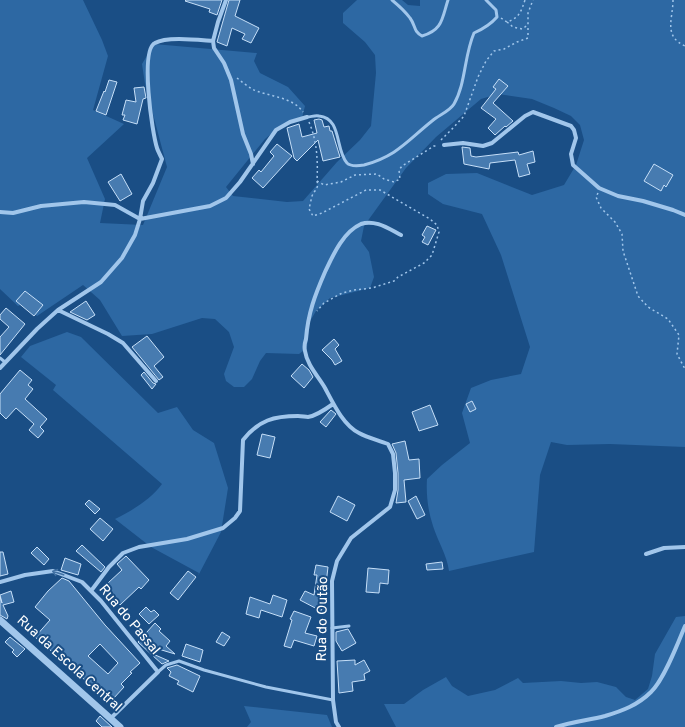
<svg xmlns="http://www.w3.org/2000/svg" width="685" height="727" font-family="Overpass,sans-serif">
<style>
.green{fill:#2d68a3}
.building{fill:#477bb0;stroke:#c6dff8;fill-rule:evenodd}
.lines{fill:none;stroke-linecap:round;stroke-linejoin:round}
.path{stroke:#a1c6eb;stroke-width:1.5;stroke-dasharray:2 3;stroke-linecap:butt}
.service{stroke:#a1c6eb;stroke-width:3}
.minor{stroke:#a1c6eb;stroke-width:4}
.tertiary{stroke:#a1c6eb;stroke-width:7}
.oneway{stroke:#4272a4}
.labels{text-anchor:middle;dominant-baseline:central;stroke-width:4;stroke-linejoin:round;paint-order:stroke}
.street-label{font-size:14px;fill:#fff;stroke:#1a4e85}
</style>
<rect width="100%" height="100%" fill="#1a4e85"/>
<path class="green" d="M0 0H83L102 40 108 56 93 110 124 124 87 158 105 199 100 223 143 225 167 167 145 84 142 64 154 44 257 53 254 61 260 73 288 87 305 106 302 118 283 124 265 139 226 187 233 196 287 202 303 201 337 162 360 140 371 126 376 73 375 55 365 42 343 23V13L357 0H402L408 5 420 6V0H685V447L610 444 567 445 551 442 540 475 534 552 449 571C447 555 438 542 433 526 428 511 426 495 427 479L442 465 470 443 462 413 471 388 491 380 521 374 530 347 501 255 482 214 443 204 428 194V183L446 174 477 173 532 195 564 185 576 165 584 140 580 125 571 116 554 108 532 99 498 94 481 99 436 137 406 168 364 226 361 241 369 252 374 277 370 288 330 298 316 311 309 323 307 348 299 354 266 353 260 361 252 379 244 387H234L226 381 224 374 234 347 229 332 215 319 202 318 152 334 122 336 100 300 83 285 37 316 24 303 18 306 0 289Z
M67 332 81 337 158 413 177 407 193 430 214 443 228 488 221 532 199 574 198 575 199 573 151 547 115 519C133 510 150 500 162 484L53 390 56 385 21 357 30 346Z
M685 616V727H396L384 704H404L423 690 446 677 452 686 468 696 495 690 518 678 523 683 561 681 581 683 597 682 616 687 626 697 635 700 648 689 652 676 655 654 676 617Z
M244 706 327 715 332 727H247L251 722Z"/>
<path class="building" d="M186 0H222L217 15 209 12 210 9 185 1Z
M229 0H240L235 16 259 28 251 43 242 39 245 34 232 28 227 46 217 42Z
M499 79 508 86 493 103 513 121 506 127 505 126 495 135 488 128 496 119 481 108 496 89 493 87Z
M109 80 117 82 106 115 96 111 104 91 105 92Z
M144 87 146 98 143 99 137 124 123 120 125 115H122L126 100 136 102 134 88Z
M319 119 322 120 324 127 329 126 330 131H332L340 157 323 161 318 140 297 161 294 158 287 128 299 124 302 137 317 133 314 120Z
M277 144 292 156 263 188 252 178 259 170 261 172 274 156 270 152Z
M462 147 470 148 471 156 476 157 518 152 519 155 533 151 535 162 527 164 530 174 519 177 515 160 490 163 489 169 464 164Z
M654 164 673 175 666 187 664 185 661 191 644 181Z
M121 174 132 194 120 201 108 182Z
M427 226 436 230 428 245 422 242 425 237 422 235Z
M25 291 43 305 34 316 16 301Z
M86 301 95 315 87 320 70 312Z
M6 308 25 324 0 355V337L9 327 0 319V315Z
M147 336 164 357 154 366 163 377 159 380 132 347Z
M334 339 339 345 335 349 342 361 335 365 332 360 322 350Z
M302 364 309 370 313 377 304 388 291 376Z
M20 370 32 380 28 385 33 389 25 399 47 419 40 427 44 431 38 438 29 430 34 424 16 408 6 419 0 413V394Z
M144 372 153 383 156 384 152 389 141 375Z
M472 401 476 409 470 412 466 404Z
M430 405 438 425 419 431 412 412Z
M331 410 336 414 326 427 320 422Z
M262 434 275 437 270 458 257 455Z
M405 441 409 460 419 459 420 478 404 480 406 502 396 503 398 490V473L396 453 392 444Z
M338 496 355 505 347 521 330 512Z
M416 496 425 515 417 519 408 501Z
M89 500 100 509 95 514 85 504Z
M100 518 113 529 103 541 90 529Z
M82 545 105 567 101 572 76 551Z
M37 547 49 559 44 565 31 553Z
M0 552H3L8 574 0 576Z
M126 556 149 580 141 589 139 587 120 605 105 589 110 585 108 583 122 570 117 564Z
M65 558 81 564 78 575 61 570Z
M442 562 443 569 427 570 426 564Z
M316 565 328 567 324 601 325 602 321 611 300 600 305 591 314 595 317 575H314Z
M368 568 389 570 388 584 380 583 379 593 366 592Z
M188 571 196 577 178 600 170 593Z
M62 578 69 581 105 625 140 663 130 672 132 673 121 684 124 687 113 699 97 683 95 682 92 686 35 637 50 620 35 607 48 591ZM100 644 118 663 108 674 88 656Z
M11 591 14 602 3 605 8 616 7 619 0 615V597L2 603 0 595Z
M273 595 287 600 282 617 261 610 259 618 246 614 250 597 270 604Z
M146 607 151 612 154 610 159 615 149 624 139 614Z
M294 611 311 617 305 633 317 636 314 646 294 640 291 648 284 646 292 620 290 619Z
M155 623 161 629 159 631 170 641 166 646 175 654 155 648 152 655 138 642Z
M348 629 356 643 342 651 336 641V632Z
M222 632 230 637 224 646 216 642Z
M10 637 25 649 17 657 12 652 14 650 5 642Z
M186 644 203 650 200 662 182 656Z
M153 654 169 661 162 664 152 655Z
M355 660V665L364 660 370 671 364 674 365 680 352 682 353 691 339 693 337 661Z
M177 665 200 676 193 692 177 684 179 681 169 676 171 672 167 668Z
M100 716 112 727H102L96 721Z"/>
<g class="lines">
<path class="path" d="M673 0C673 19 663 36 685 46
M501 18 507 22C519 18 521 12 525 0
M507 22 513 27 522 29 528 25V13L533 0
M237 78C242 82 247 86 252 89 268 97 292 96 303 112
M309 122C317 141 318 160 317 181L324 185 341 182 355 175 377 174 384 179 394 182 400 179 399 170 402 166 434 146H438
M441 140 454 127 464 116 478 77 486 61 494 51 504 49 517 42 528 38V25
M317 181C319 189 315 189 312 196 311 200 310 205 309 209L313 216 322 213 366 190H380L430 219 437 225 439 232 432 255 424 263 398 277 394 281 372 288 354 290 342 293 324 303 317 311
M598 193 596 197 601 208 615 222 622 234 623 251 638 296 648 307 668 319 679 335 677 354 685 369"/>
<path class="service" d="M392 0C398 5 405 11 410 18 416 26 413 31 422 36 443 30 442 18 448 0
M307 117C311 117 315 115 319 116 342 118 335 150 347 163 351 167 358 166 364 165 397 156 407 141 432 121 439 115 450 111 454 104 466 83 464 56 474 33 483 29 491 24 497 17L496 10 486 0
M0 358 5 362
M332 628 349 626
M158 672 166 665 179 661 204 670 266 687 333 700"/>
<path class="minor" d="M226 0 218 22 213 41 214 48 224 63 231 80 243 134 251 154 253 164
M444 145 463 143 483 146 492 143 525 116 533 112 571 126 574 130 576 138 571 154 573 165 599 188 618 196 643 201 673 210 685 215
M0 212 13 213 41 206 84 202 115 205 140 219
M140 219 210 206 226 198 240 182 276 130 290 122 307 117
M58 310 108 334 123 343 156 381
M0 368 37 329 58 310 101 282 122 258 135 235 140 219 143 201 153 183 162 159C160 155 158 151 157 148 152 132 140 50 155 43 167 36 199 40 213 41
M646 554 664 548 685 547
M0 582 25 575 53 571 82 582 101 601 158 672 110 719
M91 591 109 567 123 553 139 547 187 539 223 528 235 518 240 511 243 440C259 420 274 416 298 416 302 416 305 417 308 417 316 416 326 409 333 404
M339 727 336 722 333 700 332 581 337 561 351 538 390 507 395 490V473L393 454 388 444C378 440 368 438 359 433 343 425 333 403 325 388 318 376 307 365 305 351 304 347 305 342 306 339 308 313 315 295 325 272 333 255 343 232 361 224 375 219 389 229 401 235
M556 727C573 722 589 720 605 716 622 711 638 705 651 692 664 680 678 643 685 626"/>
<path class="tertiary" d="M0 620 120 727"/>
</g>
<defs><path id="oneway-shaft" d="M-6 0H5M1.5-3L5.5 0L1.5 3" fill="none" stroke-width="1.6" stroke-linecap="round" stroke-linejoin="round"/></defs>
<use class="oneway" href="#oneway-shaft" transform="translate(58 573) rotate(-162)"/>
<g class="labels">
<g class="street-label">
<text transform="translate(323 619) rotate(-89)">Rua do Outão</text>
<text transform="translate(129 620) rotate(50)">Rua do Passal</text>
<text transform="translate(69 664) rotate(42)">Rua da Escola Central</text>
</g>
</g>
</svg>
